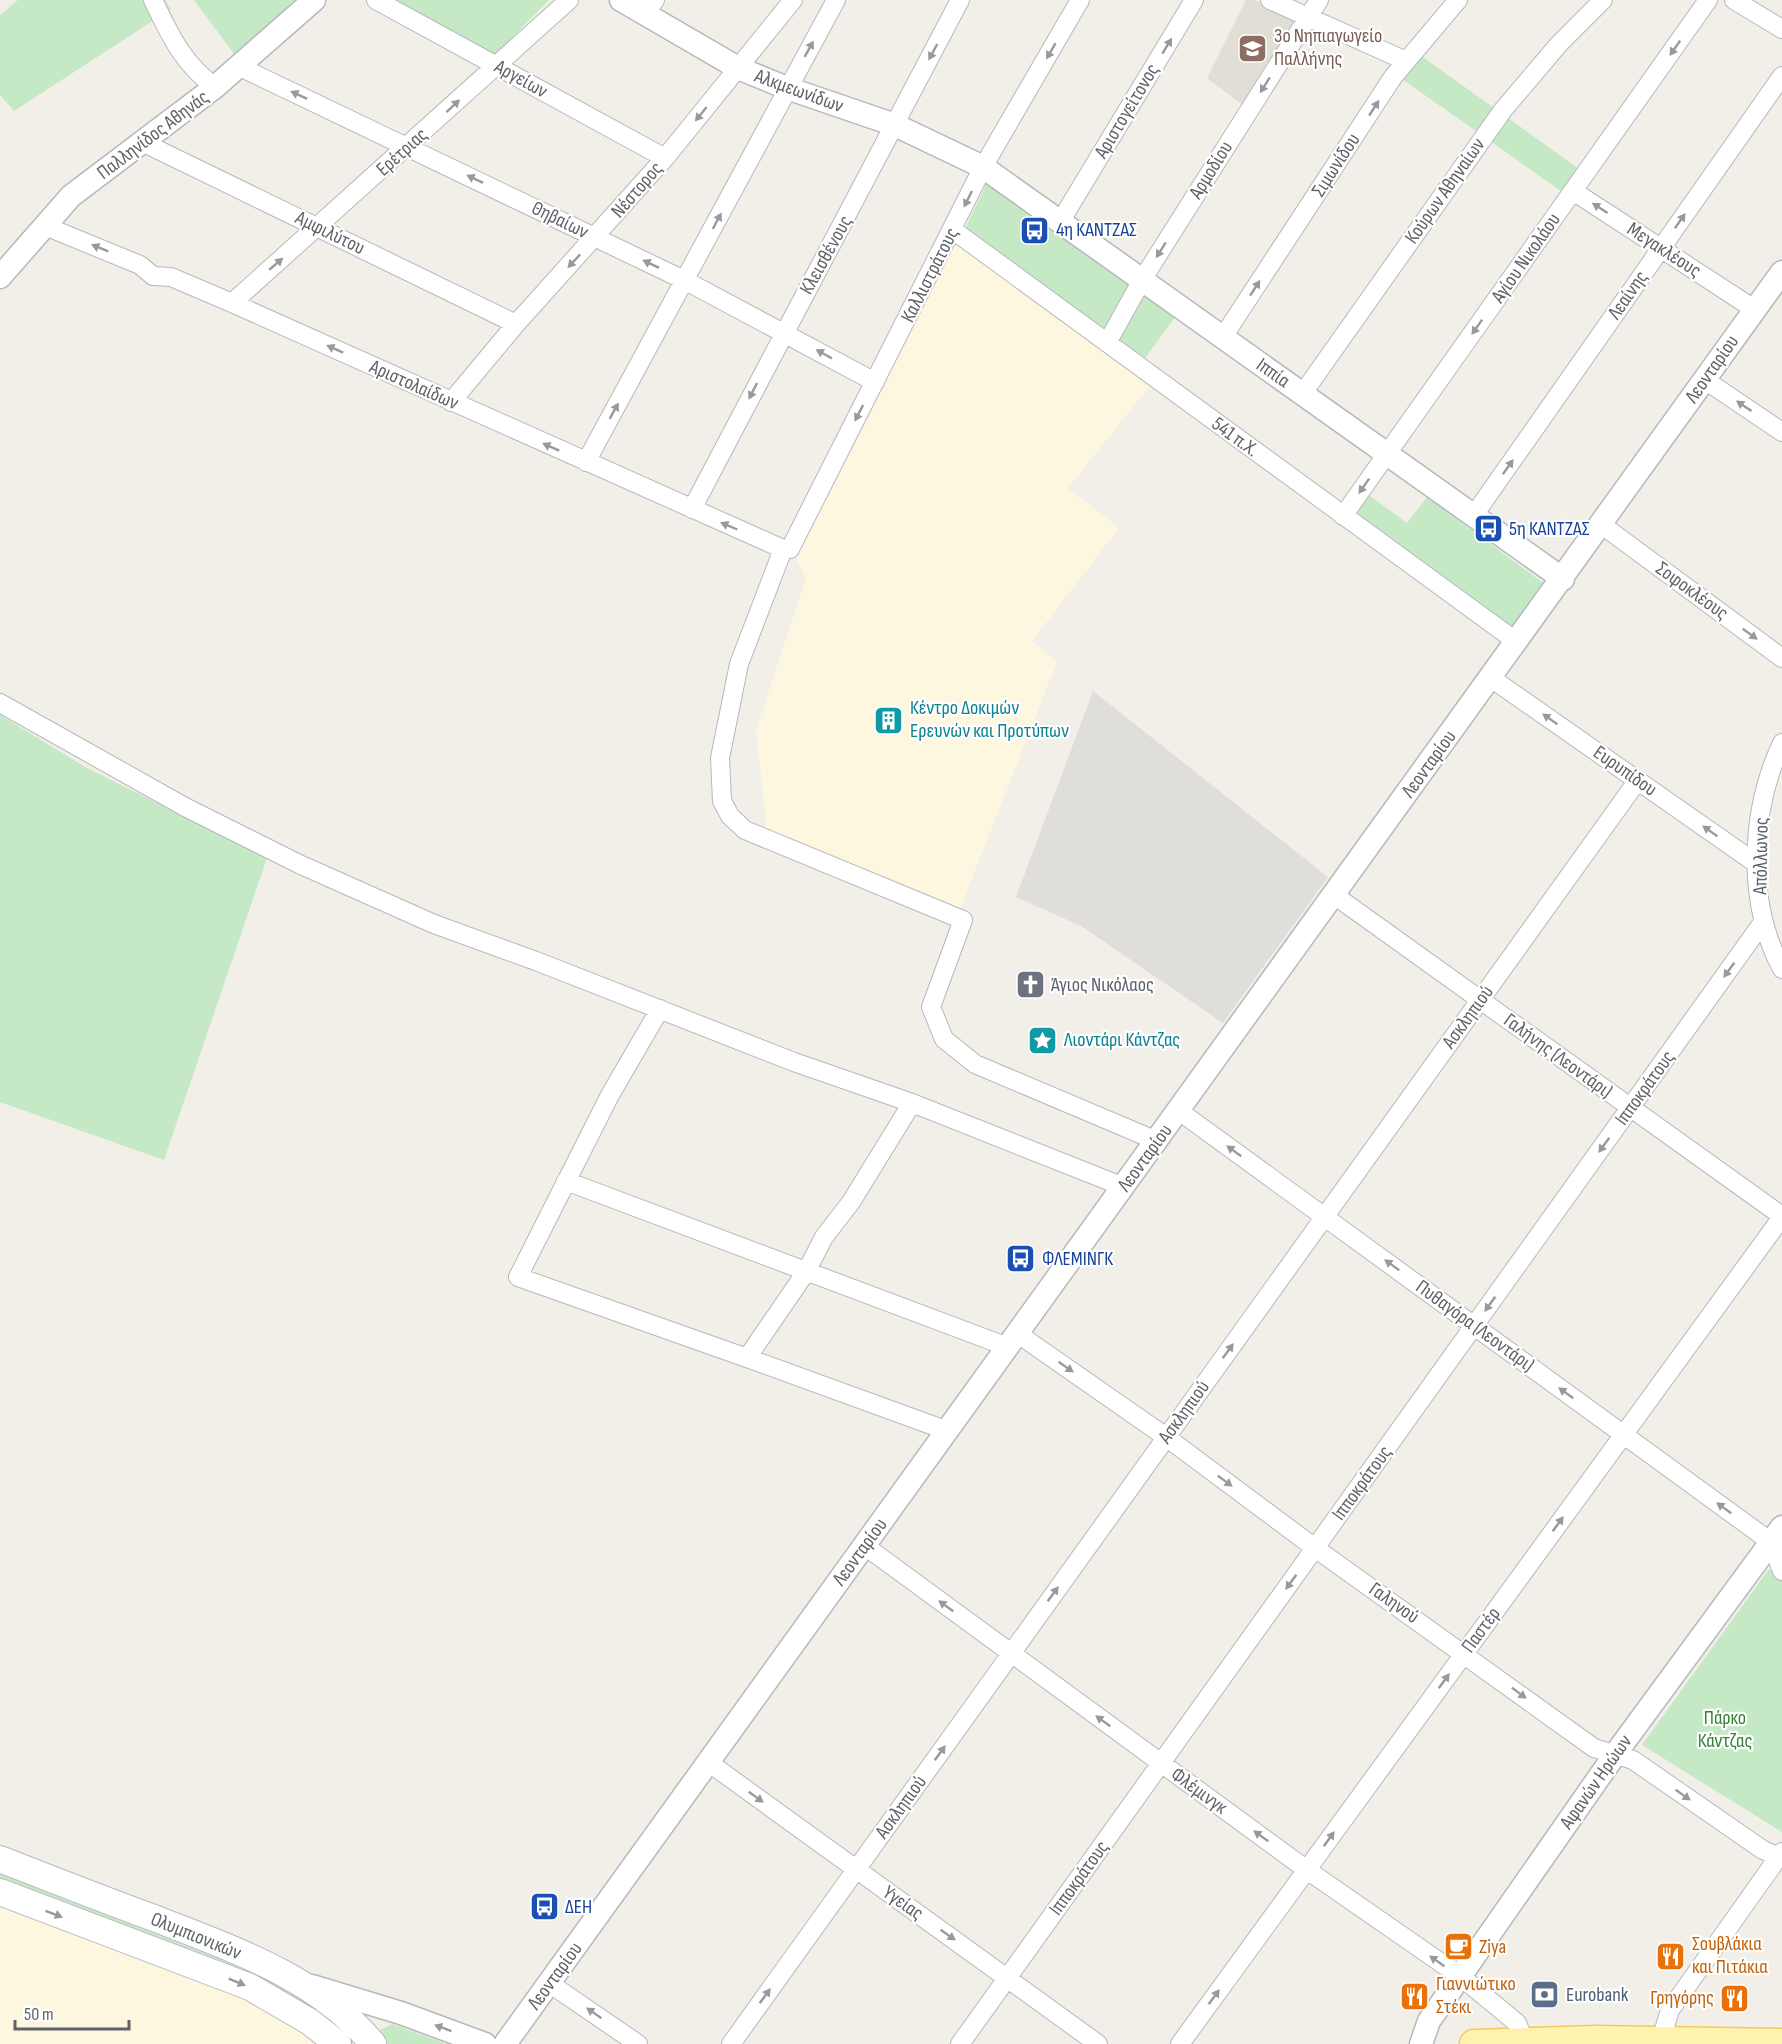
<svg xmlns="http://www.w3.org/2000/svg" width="1782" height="2044" font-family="'Sofia Sans Condensed',sans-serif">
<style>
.commercial{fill:#fef7e0}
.industrial{fill:#e0deda}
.education{fill:#e1ded6}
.green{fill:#c5e8c5}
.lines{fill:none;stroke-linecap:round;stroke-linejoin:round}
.minor-casing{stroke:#b5b8bc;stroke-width:20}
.tertiary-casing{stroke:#b5b8bc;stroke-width:25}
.secondary-casing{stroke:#b6babf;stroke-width:28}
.primary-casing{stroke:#f2c960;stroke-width:31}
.minor{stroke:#fff;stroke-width:18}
.tertiary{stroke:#fff;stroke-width:22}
.secondary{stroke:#fff;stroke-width:26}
.primary{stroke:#fff2af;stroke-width:28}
.oneway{fill:#979a9d}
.labels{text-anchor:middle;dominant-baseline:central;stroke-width:4.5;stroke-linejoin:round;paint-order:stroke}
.education-label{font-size:20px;fill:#785e54;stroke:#fff;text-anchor:start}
.street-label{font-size:20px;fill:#5f6368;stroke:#fff}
.transit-label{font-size:20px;fill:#164399;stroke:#fff;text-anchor:start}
.culture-label{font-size:20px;fill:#0d838f;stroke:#fff;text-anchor:start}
.worship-label{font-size:20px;fill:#5b616d;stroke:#fff;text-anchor:start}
.park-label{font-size:20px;fill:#348238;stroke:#fff}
.food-label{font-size:20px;fill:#c56008;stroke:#fff;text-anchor:start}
.service-label{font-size:20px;fill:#4e5e75;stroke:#fff;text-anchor:start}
</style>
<rect width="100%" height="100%" fill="#f1efe8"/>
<path class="commercial" d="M953 238 1150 386 1068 488 1119 528 1032 641 1057 662 954 924 763 847 766 821 756 730 806 579 793 552Z
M0 1906 243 1997 300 2032 314 2044H0Z"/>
<path class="industrial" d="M1093 691 1328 877 1223 1023 1081 926 1016 897Z"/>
<path class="education" d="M1246 0H1255L1301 17 1247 108 1207 78Z"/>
<path class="green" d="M18 0H165L171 9 14 111 0 95V15Z
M194 0H308L240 62Z
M388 0H549L492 58Z
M1420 55 1578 168 1561 191 1402 79Z
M988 181 1178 313 1145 358 965 228Z
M1365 492 1407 523 1427 497 1546 585 1502 638 1341 526Z
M0 715 87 768 267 858 164 1160 0 1102Z
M1769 1569 1782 1579V1832L1642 1745Z
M0 1873 245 1969 291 1992 344 2031V2039L0 1881Z
M392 2024 397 2026 447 2044H387L378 2031Z"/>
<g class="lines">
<defs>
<path id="minor" d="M153 0C170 35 183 64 215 87
M376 0 665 158
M1270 0 1406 61
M1734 0 1782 29
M645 14 655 0
M240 67 686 281 875 382
M144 143 516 324
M1573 191 1754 309
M1060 222 1194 0
M45 226 140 265 153 276 171 277 232 303 783 549
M953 230 1517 642
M232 303 569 0
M1223 337 1393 77 1458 0
M1107 343 1142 280 1319 0
M1705 380 1782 432
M1303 393 1503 110 1559 44 1603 0
M451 402 516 324 665 158 793 0
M586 462 836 0
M692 509 960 0
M1474 515 1782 76
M1343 516 1708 0
M1602 525 1782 658
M783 549 739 664 720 758 722 801 730 816 745 830 963 920 931 1007 944 1039 975 1064 1157 1141
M783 549H790L983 167 1080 0
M1491 678 1757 864
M0 703 185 807 299 864 434 924 536 961 794 1062 912 1103 1124 1187
M1782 743C1750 811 1746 902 1782 969
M1334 895 1782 1216
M660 1009 610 1095 518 1277 747 1358
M912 1103 851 1202 824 1237 806 1272 747 1358 948 1431
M1179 1111 1771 1542 1782 1571
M566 1181 1008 1347
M1018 1334 1166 1437 1315 1548 1594 1748 1633 1760 1763 1850 1782 1858
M865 1546 1307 1870 1460 1976 1517 2023 1524 2041
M708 1762 1098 2044
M549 1983 638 2044
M1661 2040 1670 2010 1782 1852
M731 2044 1638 780
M960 2044 1763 922
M1180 2044 1782 1217"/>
<path id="tertiary" d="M621 0 738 68 787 88 895 125 983 167 1563 579
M0 277 71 196 215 87 314 0
M312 1986 401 2013 485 2044
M505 2044 1782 272
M1421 2044 1429 2021 1616 1753 1782 1527"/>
<path id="secondary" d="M0 1859C51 1879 102 1899 154 1918 232 1949 318 1977 373 2044
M0 1892 250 1987 310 2022 338 2044"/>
<path id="primary" d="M1474 2044 1596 2040 1782 2043"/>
</defs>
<use href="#minor" class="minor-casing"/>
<use href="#tertiary" class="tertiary-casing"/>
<use href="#secondary" class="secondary-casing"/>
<use href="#primary" class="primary-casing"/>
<use href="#minor" class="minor"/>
<use href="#tertiary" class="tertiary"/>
<use href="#secondary" class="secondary"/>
<use href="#primary" class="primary"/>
</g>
<defs><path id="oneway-solid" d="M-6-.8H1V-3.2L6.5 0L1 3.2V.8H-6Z" transform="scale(1.5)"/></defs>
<g class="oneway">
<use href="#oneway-solid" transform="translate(1167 46) rotate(-59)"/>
<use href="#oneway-solid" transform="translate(1675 48) rotate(125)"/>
<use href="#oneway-solid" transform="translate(809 49) rotate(-61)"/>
<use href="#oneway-solid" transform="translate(1051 51) rotate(120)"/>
<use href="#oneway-solid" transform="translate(933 52) rotate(118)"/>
<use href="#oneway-solid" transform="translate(1265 85) rotate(122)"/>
<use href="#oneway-solid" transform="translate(299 95) rotate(-155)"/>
<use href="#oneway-solid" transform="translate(453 106) rotate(-43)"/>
<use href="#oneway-solid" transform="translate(1374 108) rotate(-57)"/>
<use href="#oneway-solid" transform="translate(701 114) rotate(129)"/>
<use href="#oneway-solid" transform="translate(475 179) rotate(-154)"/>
<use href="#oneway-solid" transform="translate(968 199) rotate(116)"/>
<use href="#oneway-solid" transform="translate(1600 208) rotate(-147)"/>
<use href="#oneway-solid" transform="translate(717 221) rotate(-62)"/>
<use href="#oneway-solid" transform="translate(1680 221) rotate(-55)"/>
<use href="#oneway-solid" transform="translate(100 248) rotate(-158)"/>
<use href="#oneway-solid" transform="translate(1161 250) rotate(122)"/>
<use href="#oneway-solid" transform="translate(574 261) rotate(133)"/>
<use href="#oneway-solid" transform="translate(276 264) rotate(-41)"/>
<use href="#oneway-solid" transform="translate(651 264) rotate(-154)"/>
<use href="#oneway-solid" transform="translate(1255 288) rotate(-57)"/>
<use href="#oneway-solid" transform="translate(1477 327) rotate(125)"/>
<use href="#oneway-solid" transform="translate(335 349) rotate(-156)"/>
<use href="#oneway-solid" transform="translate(824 354) rotate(-151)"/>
<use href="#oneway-solid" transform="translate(753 391) rotate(117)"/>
<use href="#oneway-solid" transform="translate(1744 406) rotate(-146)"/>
<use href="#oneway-solid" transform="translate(614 411) rotate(-61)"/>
<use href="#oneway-solid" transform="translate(859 413) rotate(117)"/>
<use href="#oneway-solid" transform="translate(551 447) rotate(-156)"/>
<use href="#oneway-solid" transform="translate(1508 467) rotate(-55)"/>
<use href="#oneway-solid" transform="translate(1364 486) rotate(125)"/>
<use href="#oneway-solid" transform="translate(729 526) rotate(-157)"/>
<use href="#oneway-solid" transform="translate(1750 634) rotate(36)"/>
<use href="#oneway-solid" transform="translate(1550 719) rotate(-145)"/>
<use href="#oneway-solid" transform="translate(1710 831) rotate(-145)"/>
<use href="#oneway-solid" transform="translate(1729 970) rotate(126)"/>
<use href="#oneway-solid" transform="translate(1604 1145) rotate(126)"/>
<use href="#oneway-solid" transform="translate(1234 1151) rotate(-144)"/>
<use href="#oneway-solid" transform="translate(1392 1265) rotate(-144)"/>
<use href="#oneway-solid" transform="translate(1490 1304) rotate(126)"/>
<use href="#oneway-solid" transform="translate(1228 1351) rotate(-54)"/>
<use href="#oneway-solid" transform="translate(1066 1367) rotate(35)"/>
<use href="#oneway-solid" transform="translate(1566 1393) rotate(-144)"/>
<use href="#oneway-solid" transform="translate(1225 1481) rotate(37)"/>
<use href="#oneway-solid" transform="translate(1724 1508) rotate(-144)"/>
<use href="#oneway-solid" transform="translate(1558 1524) rotate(-54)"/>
<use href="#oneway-solid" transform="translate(1291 1582) rotate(126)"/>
<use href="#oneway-solid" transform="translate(1053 1594) rotate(-54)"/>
<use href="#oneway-solid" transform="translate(946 1606) rotate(-144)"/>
<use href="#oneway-solid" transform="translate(1444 1681) rotate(-54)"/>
<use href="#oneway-solid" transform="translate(1519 1693) rotate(37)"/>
<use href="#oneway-solid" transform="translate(1103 1721) rotate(-144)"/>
<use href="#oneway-solid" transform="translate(940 1753) rotate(-54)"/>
<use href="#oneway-solid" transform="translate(1683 1795) rotate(35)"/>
<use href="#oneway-solid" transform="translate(756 1797) rotate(36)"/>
<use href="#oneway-solid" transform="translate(1261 1836) rotate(-144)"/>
<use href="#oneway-solid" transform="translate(1329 1839) rotate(-54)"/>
<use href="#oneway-solid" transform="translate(54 1914) rotate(21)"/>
<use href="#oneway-solid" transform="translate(948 1935) rotate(35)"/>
<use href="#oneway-solid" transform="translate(1437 1961) rotate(-145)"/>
<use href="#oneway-solid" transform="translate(237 1982) rotate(22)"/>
<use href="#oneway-solid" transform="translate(765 1996) rotate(-54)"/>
<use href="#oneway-solid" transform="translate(1214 1997) rotate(-54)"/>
<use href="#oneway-solid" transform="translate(594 2013) rotate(-145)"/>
<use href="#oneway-solid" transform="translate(443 2028) rotate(-160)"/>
</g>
<defs>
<symbol id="school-square" viewBox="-11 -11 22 22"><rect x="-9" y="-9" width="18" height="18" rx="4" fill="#8d6e63" stroke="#fff"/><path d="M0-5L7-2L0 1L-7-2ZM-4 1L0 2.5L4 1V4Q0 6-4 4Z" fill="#fff"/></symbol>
<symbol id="bus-square" viewBox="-11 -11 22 22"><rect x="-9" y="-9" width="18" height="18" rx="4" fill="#1a4fb4" stroke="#fff"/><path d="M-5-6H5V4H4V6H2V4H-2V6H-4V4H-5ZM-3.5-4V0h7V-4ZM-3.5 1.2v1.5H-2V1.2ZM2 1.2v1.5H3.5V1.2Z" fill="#fff"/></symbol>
<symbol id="building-square" viewBox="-11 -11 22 22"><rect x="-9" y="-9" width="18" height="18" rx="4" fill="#0f9aa8" stroke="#fff"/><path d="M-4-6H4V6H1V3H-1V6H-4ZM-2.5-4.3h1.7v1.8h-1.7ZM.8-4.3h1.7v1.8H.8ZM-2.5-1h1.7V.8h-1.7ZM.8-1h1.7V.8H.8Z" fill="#fff"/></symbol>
<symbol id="church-square" viewBox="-11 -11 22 22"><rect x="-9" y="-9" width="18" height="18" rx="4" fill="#6b7280" stroke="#fff"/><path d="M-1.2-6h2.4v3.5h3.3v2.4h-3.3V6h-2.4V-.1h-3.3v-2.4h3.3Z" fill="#fff"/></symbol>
<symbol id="sight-square" viewBox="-11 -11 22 22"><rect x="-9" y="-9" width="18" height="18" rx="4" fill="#0f9aa8" stroke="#fff"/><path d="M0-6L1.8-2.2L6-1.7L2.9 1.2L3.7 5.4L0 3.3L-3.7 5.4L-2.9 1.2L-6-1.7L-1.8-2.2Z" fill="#fff"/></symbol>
<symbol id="cafe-square" viewBox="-11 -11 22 22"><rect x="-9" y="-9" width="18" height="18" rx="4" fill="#e8710a" stroke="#fff"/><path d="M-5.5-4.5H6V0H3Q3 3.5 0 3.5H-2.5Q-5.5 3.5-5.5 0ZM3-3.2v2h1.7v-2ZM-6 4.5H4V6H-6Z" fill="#fff"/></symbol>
<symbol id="restaurant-square" viewBox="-11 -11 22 22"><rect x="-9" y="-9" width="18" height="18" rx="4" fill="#e8710a" stroke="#fff"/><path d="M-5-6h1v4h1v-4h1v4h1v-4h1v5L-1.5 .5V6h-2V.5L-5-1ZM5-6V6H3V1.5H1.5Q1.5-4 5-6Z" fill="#fff"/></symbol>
<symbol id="bank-square" viewBox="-11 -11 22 22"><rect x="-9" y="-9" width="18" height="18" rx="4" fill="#5c6f8a" stroke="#fff"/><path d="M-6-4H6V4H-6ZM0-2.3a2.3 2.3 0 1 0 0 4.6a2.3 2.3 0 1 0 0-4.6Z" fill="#fff"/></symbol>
</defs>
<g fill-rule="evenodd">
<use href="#school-square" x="1236" y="32" width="33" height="33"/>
<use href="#bus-square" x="1018" y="214" width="33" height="33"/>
<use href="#bus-square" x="1472" y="512" width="33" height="33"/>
<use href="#building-square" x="872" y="704" width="33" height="33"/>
<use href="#church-square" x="1014" y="968" width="33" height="33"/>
<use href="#sight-square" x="1026" y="1024" width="33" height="33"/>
<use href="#bus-square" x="1004" y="1242" width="33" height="33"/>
<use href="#bus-square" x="528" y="1890" width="33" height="33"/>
<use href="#cafe-square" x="1442" y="1930" width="33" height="33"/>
<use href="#restaurant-square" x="1654" y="1940" width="33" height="33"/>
<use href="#bank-square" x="1528" y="1978" width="33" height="33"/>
<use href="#restaurant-square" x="1398" y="1980" width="33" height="33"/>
<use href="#restaurant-square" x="1718" y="1982" width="33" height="33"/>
</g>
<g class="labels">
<g class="education-label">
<text x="1274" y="36">3ο Νηπιαγωγείο<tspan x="1274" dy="23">Παλλήνης</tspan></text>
</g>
<g class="street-label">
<text transform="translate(521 79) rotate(29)">Αργείων</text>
<text transform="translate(799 91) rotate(20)">Αλκμεωνίδων</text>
<text transform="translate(1127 111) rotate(-59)">Αριστογείτονος</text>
<text transform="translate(153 135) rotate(-37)">Παλληνίδος Αθηνάς</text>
<text transform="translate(402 152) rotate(-42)">Ερέτριας</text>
<text transform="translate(1336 165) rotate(-57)">Σιμωνίδου</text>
<text transform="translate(1211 170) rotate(-58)">Αρμοδίου</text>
<text transform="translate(637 190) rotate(-49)">Νέστορος</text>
<text transform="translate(1445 191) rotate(-55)">Κούρων Αθηναίων</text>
<text transform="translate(560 220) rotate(26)">Θηβαίων</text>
<text transform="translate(330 233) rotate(26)">Αμφιλύτου</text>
<text transform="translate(1664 250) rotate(33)">Μεγακλέους</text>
<text transform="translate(826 255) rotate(-61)">Κλεισθένους</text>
<text transform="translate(1526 258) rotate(-55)">Αγίου Νικολάου</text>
<text transform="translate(930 275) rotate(-63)">Καλλιστράτους</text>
<text transform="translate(1628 295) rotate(-55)">Λεαίνης</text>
<text transform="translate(1712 369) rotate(-55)">Λεονταρίου</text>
<text transform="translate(1273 373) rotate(35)">Ιππία</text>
<text transform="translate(414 385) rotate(24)">Αριστολαίδων</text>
<text transform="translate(1235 437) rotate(36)">541 π.Χ.</text>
<text transform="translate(1692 591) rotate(36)">Σοφοκλέους</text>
<text transform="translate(1429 764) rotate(-54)">Λεονταρίου</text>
<text transform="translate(1625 771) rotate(35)">Ευρυπίδου</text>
<text transform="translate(1761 856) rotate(-89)">Απόλλωνος</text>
<text transform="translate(1468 1017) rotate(-54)">Ασκληπιού</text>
<text transform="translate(1558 1056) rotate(36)">Γαλήνης (Λεοντάρι)</text>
<text transform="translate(1645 1088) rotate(-54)">Ιπποκράτους</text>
<text transform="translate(1145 1158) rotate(-54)">Λεονταρίου</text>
<text transform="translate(1475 1326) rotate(36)">Πυθαγόρα (Λεοντάρι)</text>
<text transform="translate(1184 1412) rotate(-54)">Ασκληπιού</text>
<text transform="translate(1362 1483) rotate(-54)">Ιπποκράτους</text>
<text transform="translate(860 1552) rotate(-54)">Λεονταρίου</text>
<text transform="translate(1394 1603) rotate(35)">Γαληνού</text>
<text transform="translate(1481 1630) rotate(-54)">Παστέρ</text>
<text transform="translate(1596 1782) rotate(-55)">Αφανών Ηρώων</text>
<text transform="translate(1199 1791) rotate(36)">Φλέμινγκ</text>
<text transform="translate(901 1807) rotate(-54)">Ασκληπιού</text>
<text transform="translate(1079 1878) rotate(-54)">Ιπποκράτους</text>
<text transform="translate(903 1903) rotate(35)">Υγείας</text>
<text transform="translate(196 1936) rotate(22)">Ολυμπιονικών</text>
<text transform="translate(555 1976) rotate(-54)">Λεονταρίου</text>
</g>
<g class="transit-label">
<text x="1056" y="230">4η ΚΑΝΤΖΑΣ</text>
<text x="1509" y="529">5η ΚΑΝΤΖΑΣ</text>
<text x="1042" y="1259">ΦΛΕΜΙΝΓΚ</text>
<text x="565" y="1907">ΔΕΗ</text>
</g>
<g class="culture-label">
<text x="910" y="708">Κέντρο Δοκιμών<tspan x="910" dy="23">Ερευνών και Προτύπων</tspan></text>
<text x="1064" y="1040">Λιοντάρι Κάντζας</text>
</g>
<g class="worship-label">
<text x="1051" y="985">Άγιος Νικόλαος</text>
</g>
<g class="park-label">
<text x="1725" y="1718">Πάρκο<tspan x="1725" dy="23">Κάντζας</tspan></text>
</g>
<g class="food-label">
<text x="1692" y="1944">Σουβλάκια<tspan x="1692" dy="23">και Πιτάκια</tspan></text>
<text x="1479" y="1947">Ziya</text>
<text x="1436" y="1984">Γιαννιώτικο<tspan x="1436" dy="23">Στέκι</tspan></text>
<text x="1714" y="1998" text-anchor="end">Γρηγόρης</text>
</g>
<g class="service-label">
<text x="1566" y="1995">Eurobank</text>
</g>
</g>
<path d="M15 2020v9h114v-9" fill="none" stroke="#5f6368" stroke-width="3"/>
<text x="24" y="2020" font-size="18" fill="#5f6368" stroke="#ffffff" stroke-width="4.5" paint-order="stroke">50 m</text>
</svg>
